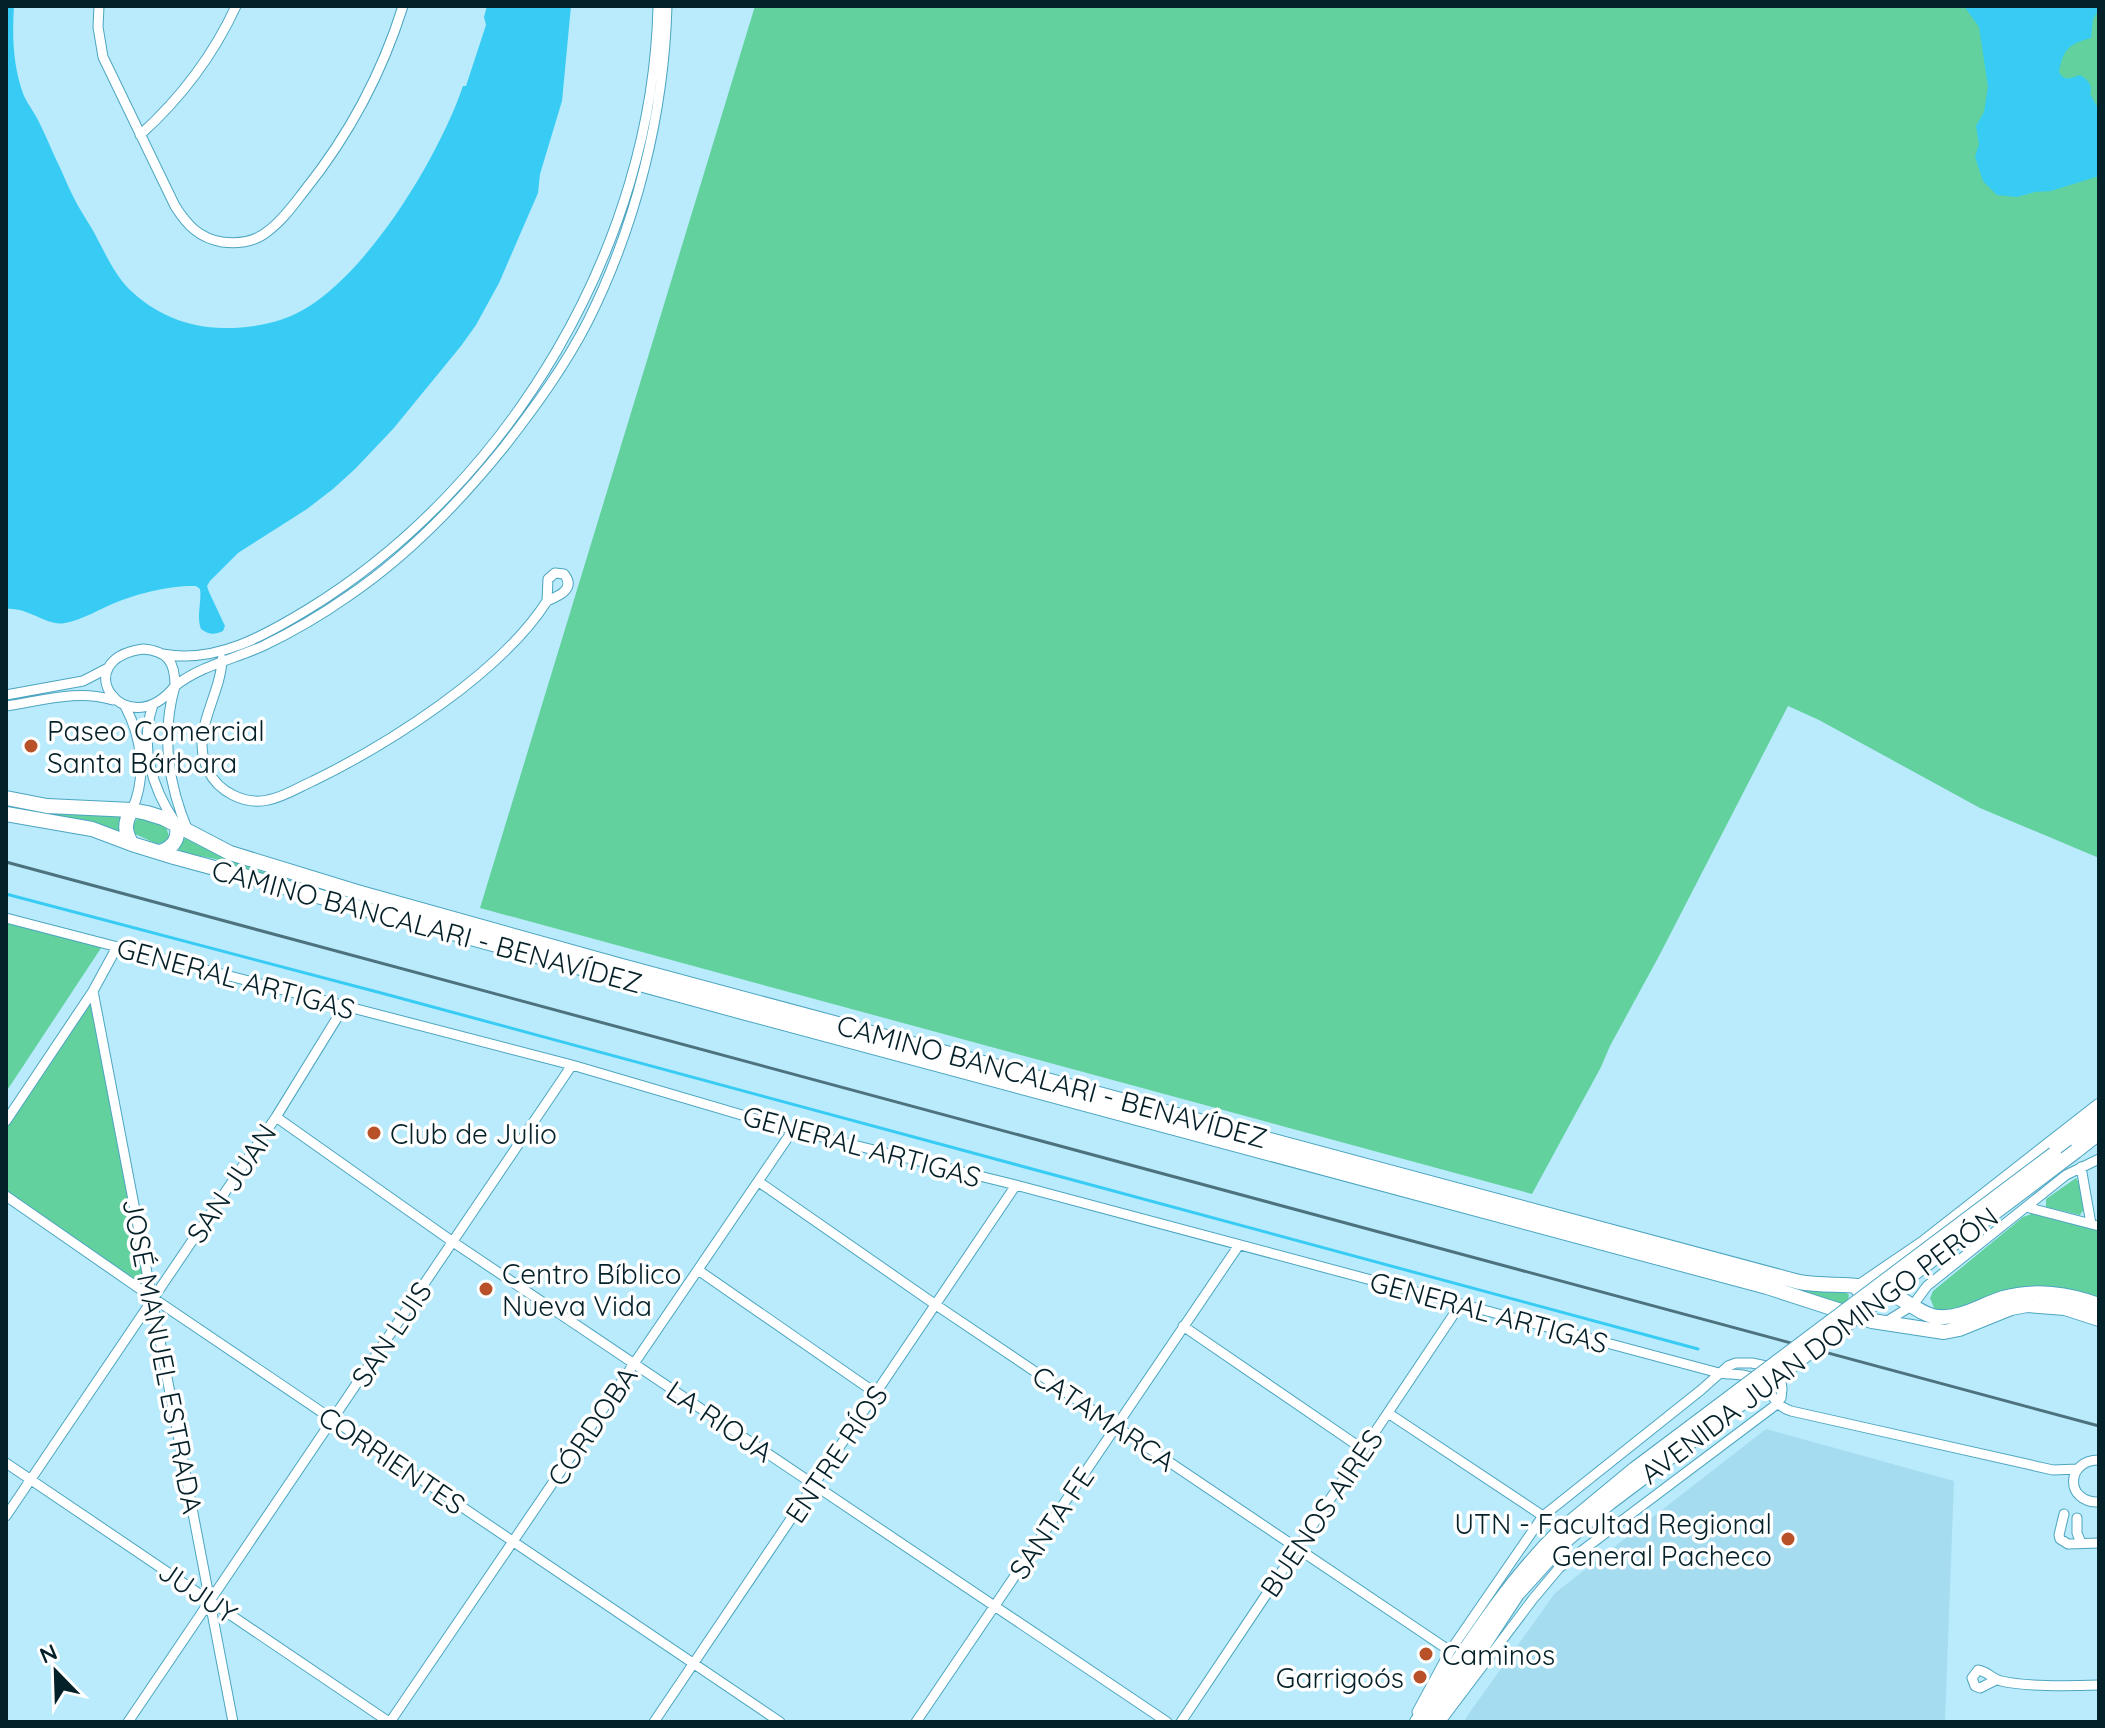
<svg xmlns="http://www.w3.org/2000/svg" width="2105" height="1728" font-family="Quicksand,sans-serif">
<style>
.built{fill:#a6dcf0}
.green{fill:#62d19e}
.water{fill:#38ccf4}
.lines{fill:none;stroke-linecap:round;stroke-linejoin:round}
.stream{stroke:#38ccf4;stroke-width:3}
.street-casing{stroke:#4ca5c0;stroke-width:11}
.secondary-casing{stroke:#4ca5c0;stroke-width:16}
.primary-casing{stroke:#4ca5c0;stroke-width:16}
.street{stroke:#fff;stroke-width:9}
.secondary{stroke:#fff;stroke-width:14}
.primary{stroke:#fff;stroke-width:14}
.rail{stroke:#4d727e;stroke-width:3}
.primary-bridge-casing{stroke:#4ca5c0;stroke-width:16;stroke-linecap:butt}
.primary-bridge{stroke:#fff;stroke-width:14}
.poi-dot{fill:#b85127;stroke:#fff;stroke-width:3}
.labels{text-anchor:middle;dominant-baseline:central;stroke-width:7;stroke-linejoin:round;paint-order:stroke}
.poi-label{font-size:28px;fill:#042028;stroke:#fff;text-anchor:start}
.street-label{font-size:28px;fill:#042028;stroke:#fff}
</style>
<rect width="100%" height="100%" fill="#b9ebfc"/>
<path class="built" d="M1766 1429 1954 1481 1945 1722H1470L1465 1719 1555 1593Z"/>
<path class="green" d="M755 6H2099V858L1980 808 1819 720 1788 706 1659 956 1610 1046 1601 1067 1532 1194 480 908Z
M6 804 123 816 119 832 6 809Z
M143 818 166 827 169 836 166 841 157 844 135 834 133 824 137 819Z
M185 838C243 870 306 885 369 903L1753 1276C1784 1284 1813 1293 1845 1292L1849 1295 1847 1306 369 906 215 859 180 852 178 848Z
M6 914 107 939 6 1092Z
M93 991 153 1298 6 1196V1121Z
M2076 1178 2080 1184 2084 1209 2080 1215 2046 1207V1199Z
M2034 1213 2099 1231V1300L1966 1306C1955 1309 1945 1313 1934 1308L1930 1298 1933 1291 2023 1217Z"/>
<path class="water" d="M6 6H14C12 37 13 67 24 96 28 105 35 113 39 122 47 138 54 156 62 172 66 181 70 191 75 200 82 214 92 227 99 242 108 259 115 274 128 288 154 314 190 329 227 328 254 328 285 322 308 307 372 267 439 156 463 86H466L486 25 484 17 487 6H571L562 101 540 174 538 193 499 283 476 325 461 346 393 429 355 469 333 489 307 509 238 553 210 581 207 586 209 592 225 626 223 631C214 635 210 635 201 629 196 616 202 602 200 589L196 586C173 585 139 593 117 602 101 608 83 620 65 623 47 627 29 607 6 609Z
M1964 6H2099V10L2093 19 2091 38C2069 44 2063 49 2059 72 2065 82 2071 78 2080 75 2088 80 2093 85 2090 94L2099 110V176L2051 191 2035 192 2017 197 1997 195 1983 181 1975 157 1979 144 1976 126 1984 112 1988 87 1979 27Z"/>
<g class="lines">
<path class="stream" d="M6 894 385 994 1698 1349"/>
<defs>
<path id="street" d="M99 6 98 27 103 57 175 206C187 225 199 238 222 242 238 244 255 242 268 231 283 220 294 204 305 190 349 135 382 73 403 6
M140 135C181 98 213 56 236 6
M555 573 564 574C576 589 559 596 547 601L548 579Z
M143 649C168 651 175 662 175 686 126 747 65 660 143 649Z
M163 654C216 664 266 635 310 608 511 484 653 243 658 6
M222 659C221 697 189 732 208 770 218 792 245 805 268 800 284 797 299 787 313 781 389 744 501 673 547 601
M6 695 83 681 108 668
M153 705C139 745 152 788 175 822
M6 706C42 701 77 689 113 700
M125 706C142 738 147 776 132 810
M188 831C168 784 161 735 175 686 200 666 234 659 263 646 292 632 320 616 347 597 408 556 458 504 504 447 535 407 565 366 588 321 636 225 664 114 667 6
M6 918 572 1065 793 1130 1016 1185 1719 1373C1732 1375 1746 1373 1758 1380 1773 1390 1772 1405 1791 1411L2053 1470 2078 1469
M93 991 233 1722
M276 1117 453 1242 1167 1722
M6 1121 93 991 117 947
M2081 1167 2091 1224
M759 1182 936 1305 1450 1651
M6 1196 153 1298 780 1722
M2026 1207 2099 1226
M698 1270 877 1394
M1884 1323 1913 1305 1927 1286 2066 1175 2099 1159
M1183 1326 1364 1450
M1388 1413 1543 1516
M2099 1460C2065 1460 2065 1503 2099 1502
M6 1463 389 1722
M2064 1514 2059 1535 2060 1539 2068 1544 2099 1543
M6 1516 276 1117 337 1018 342 1006
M2077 1518V1533L2081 1543
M1996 1680 1980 1688 1975 1686 1972 1678 1978 1670C1987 1671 1992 1679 2001 1681 2027 1687 2072 1686 2099 1685
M1417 1712 1450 1651 1543 1516 1701 1390 1728 1366 1736 1363H1752L1766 1366 1776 1373 1781 1382 1782 1389 1781 1398 1777 1404 1559 1568 1533 1599 1444 1717
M128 1722 572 1065
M390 1722 793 1130
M654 1722 1016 1185
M916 1722 1239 1245
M1181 1722 1460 1305"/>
<path id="secondary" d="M6 798 47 806 132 810 147 813 163 818 230 853 357 892 618 965 1799 1282C1827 1287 1856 1282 1884 1291 1904 1297 1921 1316 1938 1317 1962 1319 1981 1305 2003 1298 2034 1289 2069 1294 2099 1305
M132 810C124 822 124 832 132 844
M6 814 92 829 132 844 174 857 746 1013 1767 1287 1872 1321 1944 1332 1959 1329 2011 1308 2027 1305 2065 1308 2099 1319
M160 852C174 847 179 839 177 825
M1859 1291 1861 1286 1924 1243 2099 1106"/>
<path id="primary" d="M2076 1151 2099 1133
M2054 1154 2099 1119
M1417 1722C1462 1656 1503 1587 1560 1531
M1433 1722 1517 1594 1565 1541"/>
</defs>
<use href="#street" class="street-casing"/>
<use href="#secondary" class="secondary-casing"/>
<use href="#primary" class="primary-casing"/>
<use href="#street" class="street"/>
<use href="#secondary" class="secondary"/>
<use href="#primary" class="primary"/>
<path class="rail" d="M6 862 2099 1426"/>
<defs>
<path id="primary-bridge" d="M1560 1531 1635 1469 2054 1154
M1565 1541 1609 1503 2076 1151"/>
</defs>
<use href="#primary-bridge" class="primary-bridge-casing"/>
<use href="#primary-bridge" class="primary-bridge"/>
</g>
<g class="poi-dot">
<circle cx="31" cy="746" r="8"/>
<circle cx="374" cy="1133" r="8"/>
<circle cx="486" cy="1289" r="8"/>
<circle cx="1788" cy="1539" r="8"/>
<circle cx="1426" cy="1654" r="8"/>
<circle cx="1420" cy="1677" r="8"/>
</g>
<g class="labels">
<g class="poi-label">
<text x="47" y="730">Paseo Comercial<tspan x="47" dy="32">Santa Bárbara</tspan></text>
<text x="390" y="1133">Club de Julio</text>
<text x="502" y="1273">Centro Bíblico<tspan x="502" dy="32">Nueva Vida</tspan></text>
<text x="1772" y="1523" text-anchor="end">UTN - Facultad Regional<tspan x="1772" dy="32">General Pacheco</tspan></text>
<text x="1442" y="1654">Caminos</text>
<text x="1404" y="1677" text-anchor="end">Garrigoós</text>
</g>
<g class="street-label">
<text transform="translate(427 926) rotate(15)">CAMINO BANCALARI - BENAVÍDEZ</text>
<text transform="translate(236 978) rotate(15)">GENERAL ARTIGAS</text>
<text transform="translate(1052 1081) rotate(15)">CAMINO BANCALARI - BENAVÍDEZ</text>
<text transform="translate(862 1146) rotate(15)">GENERAL ARTIGAS</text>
<text transform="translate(231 1183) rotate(-56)">SAN JUAN</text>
<text transform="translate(1489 1312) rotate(15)">GENERAL ARTIGAS</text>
<text transform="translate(391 1334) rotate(-56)">SAN LUIS</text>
<text transform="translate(1819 1345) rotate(-37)">AVENIDA JUAN DOMINGO PERÓN</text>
<text transform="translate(163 1356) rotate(79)">JOSÉ MANUEL ESTRADA</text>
<text transform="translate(1104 1418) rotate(34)">CATAMARCA</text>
<text transform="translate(720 1421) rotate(34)">LA RIOJA</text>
<text transform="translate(592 1426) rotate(-56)">CÓRDOBA</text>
<text transform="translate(836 1454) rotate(-56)">ENTRE RÍOS</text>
<text transform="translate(392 1460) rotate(34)">CORRIENTES</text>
<text transform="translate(1321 1513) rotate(-56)">BUENOS AIRES</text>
<text transform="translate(1051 1523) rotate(-56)">SANTA FE</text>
<text transform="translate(198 1592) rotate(34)">JUJUY</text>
</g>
</g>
<rect width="2105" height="1728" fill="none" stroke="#042028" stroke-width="16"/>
<g transform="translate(56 1672) rotate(337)" stroke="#ffffff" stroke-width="6" paint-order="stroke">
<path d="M0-6L14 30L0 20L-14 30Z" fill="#042028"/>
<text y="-12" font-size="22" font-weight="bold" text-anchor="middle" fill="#042028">N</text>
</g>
</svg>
